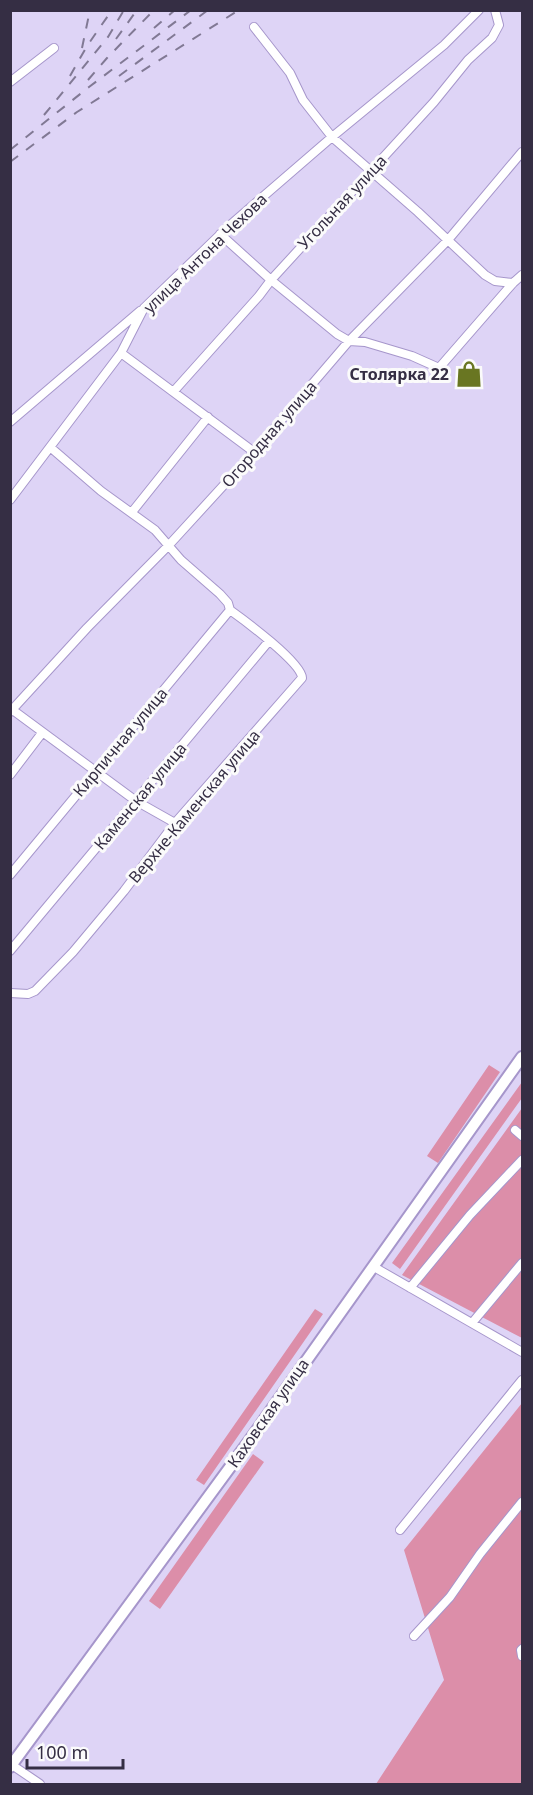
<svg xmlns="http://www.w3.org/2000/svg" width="533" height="1795" font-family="'Noto Sans',sans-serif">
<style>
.green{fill:#dc8ea9}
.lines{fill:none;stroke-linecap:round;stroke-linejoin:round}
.minor-casing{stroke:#a696cb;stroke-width:10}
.major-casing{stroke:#a696cb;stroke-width:14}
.minor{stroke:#fff;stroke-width:8}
.major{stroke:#fff;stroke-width:10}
.rail{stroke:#817994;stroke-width:2;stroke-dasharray:10 10;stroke-linecap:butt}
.labels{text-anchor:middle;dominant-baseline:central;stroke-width:6;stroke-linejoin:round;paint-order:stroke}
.street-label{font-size:16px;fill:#352e44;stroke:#fbfbfb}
.poi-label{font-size:16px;font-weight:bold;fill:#352e44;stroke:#fbfbfb;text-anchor:end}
</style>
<rect width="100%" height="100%" fill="#ded4f6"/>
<path class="green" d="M489 1065 500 1072 438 1163 427 1156Z
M522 1082V1098L400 1269 392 1263Z
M522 1108V1338L402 1275Z
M315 1309 323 1314 204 1485 196 1480Z
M522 1403V1784H376L444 1680 404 1550Z
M253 1454 264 1462 160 1609 149 1601Z"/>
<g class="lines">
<defs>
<path id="minor" d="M254 27 290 73 303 100 332 137 418 212 485 275 495 281 513 283
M10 82 54 48
M220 234 271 280 337 334 349 341 365 342 412 356 439 368 513 283 522 275
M121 353 254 452
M174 391 259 296 271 280 434 102 468 60 492 38 499 25 495 10
M10 422 140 311
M50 447 101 491 155 530 181 560 220 594 228 603 230 610
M10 500 121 353 144 308 229 226 332 137 444 45 479 10
M132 512 208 417
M10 708 136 801 175 823
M10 712 87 628 169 545 254 452 349 341 448 240 522 152
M10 775 42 733
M10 875 230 610
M10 951 269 641
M10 993 28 994 35 991 73 952 124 891 175 823 302 678C302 663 244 620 230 610
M515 1130 522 1136
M374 1267 522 1352
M410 1288 470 1215 522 1160
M472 1323 522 1263
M400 1530 522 1380
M414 1636 450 1597 480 1554 522 1502
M522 1649 521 1650 522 1656
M12 1765 40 1784"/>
<path id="major" d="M10 1767 250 1440 522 1057"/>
</defs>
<use href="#minor" class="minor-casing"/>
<use href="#major" class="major-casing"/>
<use href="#minor" class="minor"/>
<use href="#major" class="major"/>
<path class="rail" d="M154 28 175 10
M116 39 137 10
M82 48 90 10
M70 76 87 46 112 10
M119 76 208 10
M88 80 107 58 154 10
M44 115 108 37 124 10
M10 150 89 87 191 10
M10 162 77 112 239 10"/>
</g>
<defs>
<symbol id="shop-bare" viewBox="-9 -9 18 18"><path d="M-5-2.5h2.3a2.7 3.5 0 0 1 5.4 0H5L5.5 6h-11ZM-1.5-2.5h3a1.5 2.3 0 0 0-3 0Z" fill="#697622" stroke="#fbfbfb" stroke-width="2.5" paint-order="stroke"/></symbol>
</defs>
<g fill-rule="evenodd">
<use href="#shop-bare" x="450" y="355" width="38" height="38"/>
</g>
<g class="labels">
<g class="street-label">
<text transform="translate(342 202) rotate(-47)">Угольная улица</text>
<text transform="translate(205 253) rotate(-44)">улица Антона Чехова</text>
<text transform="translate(269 434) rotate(-49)">Огородная улица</text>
<text transform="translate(120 742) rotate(-50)">Кирпичная улица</text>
<text transform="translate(140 796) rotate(-50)">Каменская улица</text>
<text transform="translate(194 806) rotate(-50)">Верхне-Каменская улица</text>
<text transform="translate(268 1413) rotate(-55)">Каховская улица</text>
</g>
<g class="poi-label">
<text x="449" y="374">Столярка 22</text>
</g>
</g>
<rect width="533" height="1795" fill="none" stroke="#352e44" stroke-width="24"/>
<path d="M27 1759v9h96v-9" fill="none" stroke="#352e44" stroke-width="3"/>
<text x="36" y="1759" font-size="18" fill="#352e44" stroke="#fbfbfb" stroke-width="4.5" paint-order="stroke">100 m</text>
</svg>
